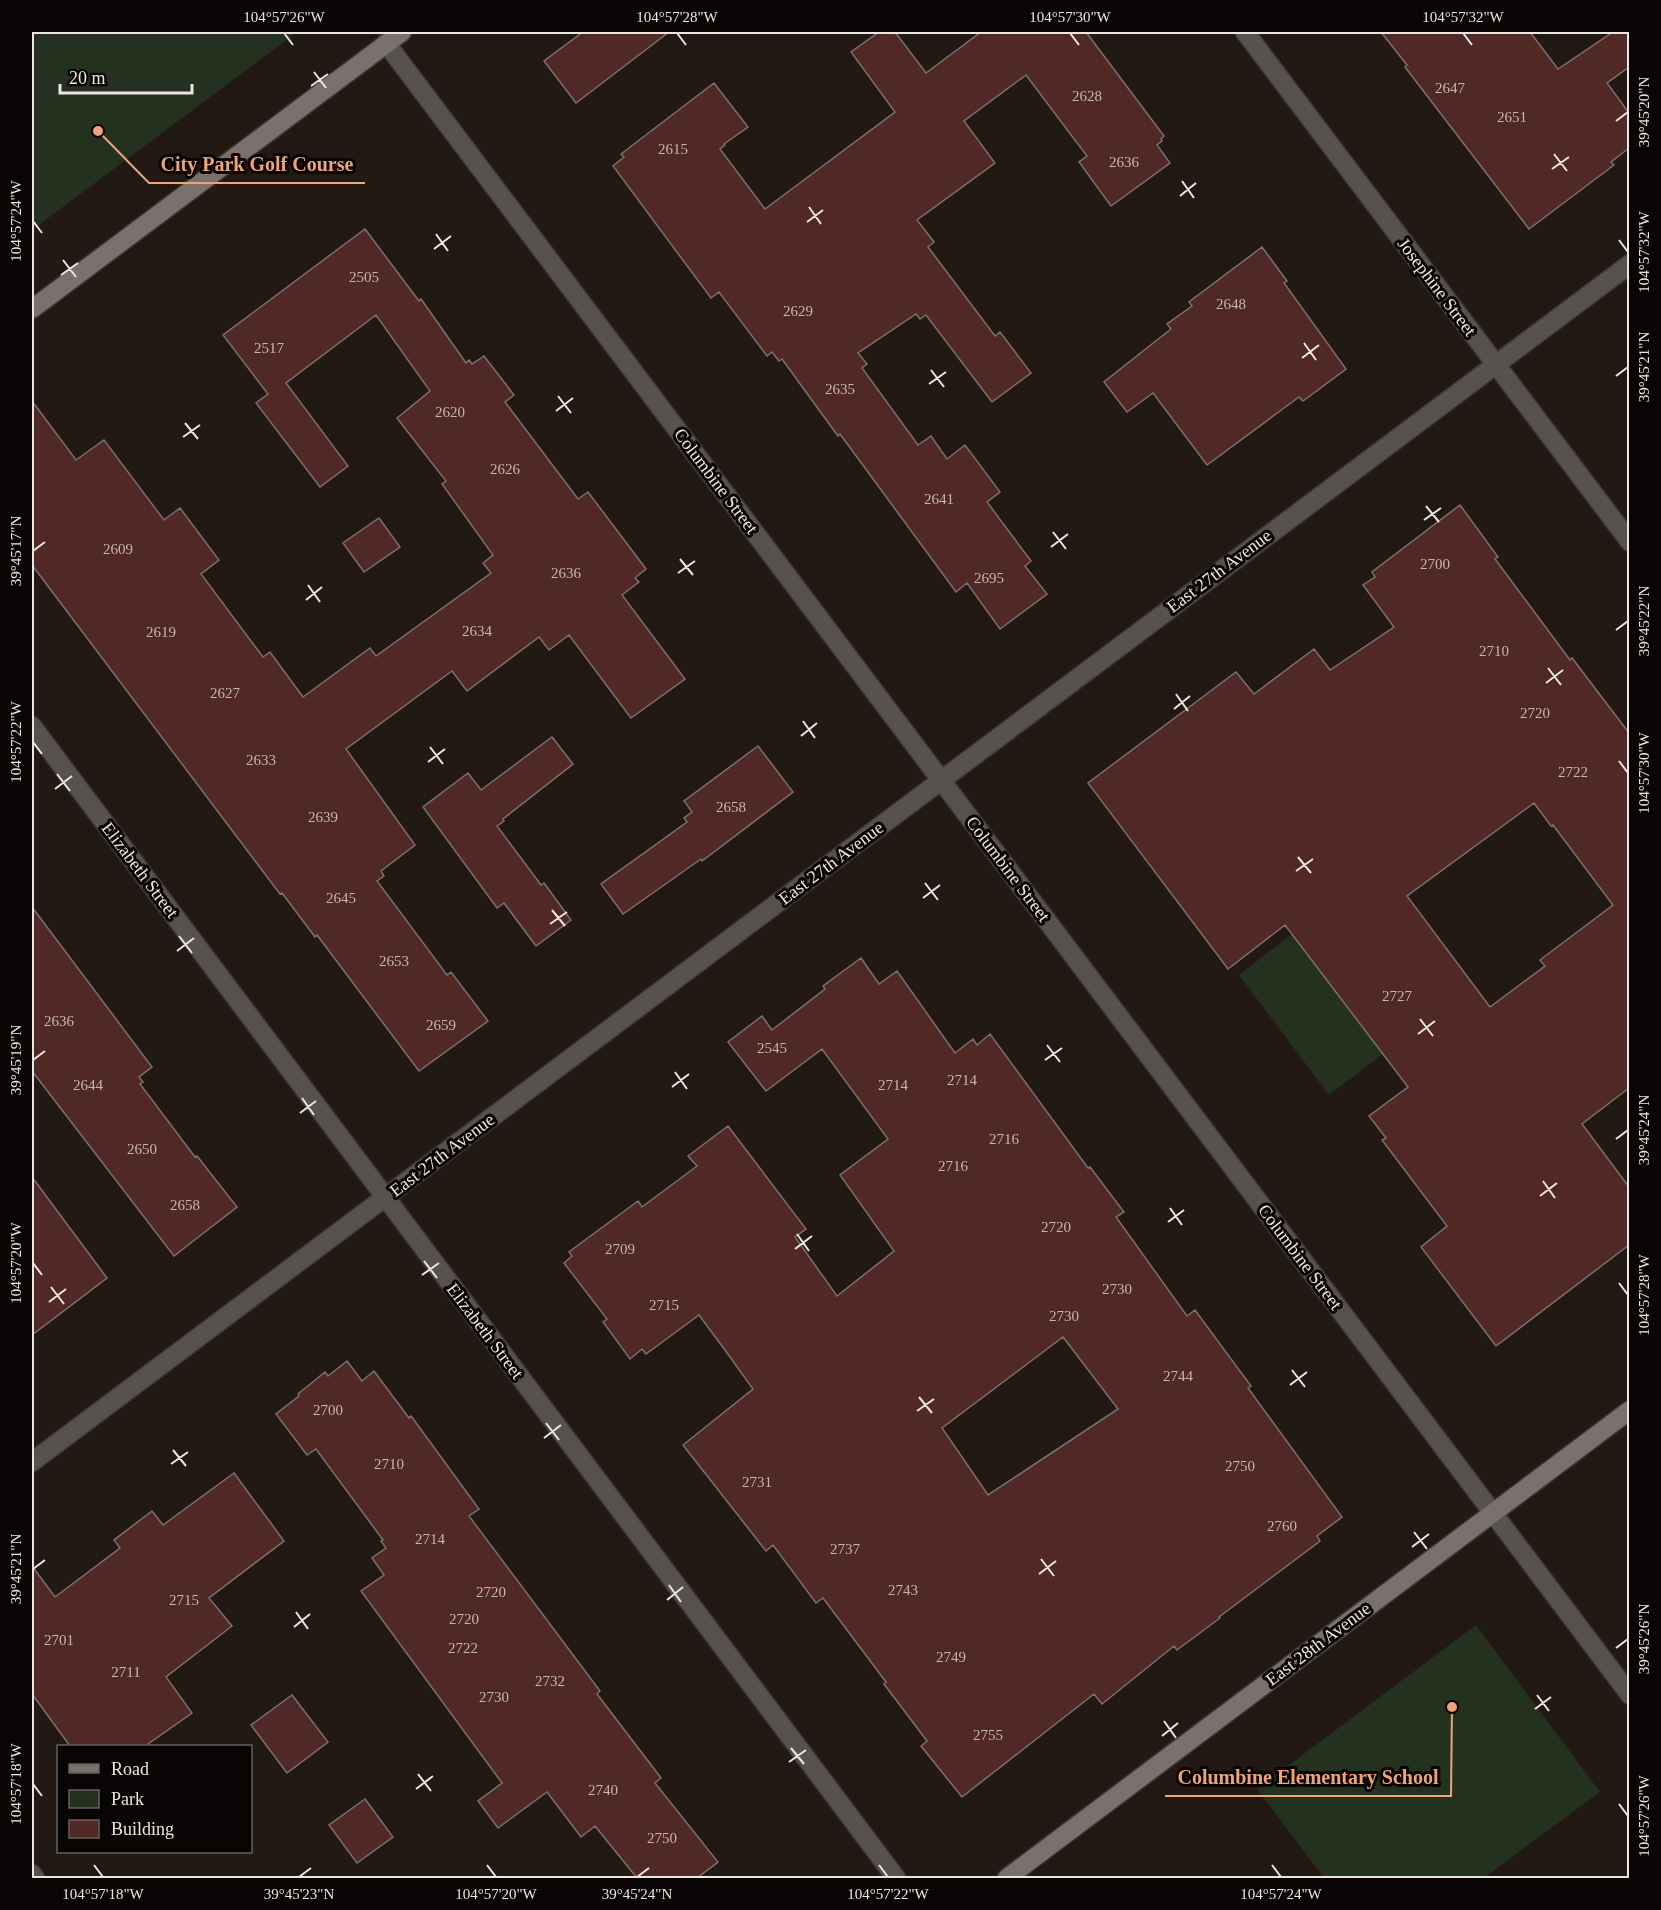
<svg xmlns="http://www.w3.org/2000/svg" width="1661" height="1910" font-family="'Times New Roman',serif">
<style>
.green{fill:#24311e}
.building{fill:#502826;stroke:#7d6f6e;stroke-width:1.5;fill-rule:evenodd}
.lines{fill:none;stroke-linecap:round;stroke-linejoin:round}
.street-casing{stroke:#3e3631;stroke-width:21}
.secondary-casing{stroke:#3e3631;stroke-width:21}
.street{stroke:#575250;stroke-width:18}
.secondary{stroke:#7a716e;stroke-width:18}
.ticks{fill:none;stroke:#ece6e2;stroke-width:2}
.labels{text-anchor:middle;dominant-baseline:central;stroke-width:6;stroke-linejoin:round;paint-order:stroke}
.number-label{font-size:15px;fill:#c5b6b3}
.street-label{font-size:18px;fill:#ece6e2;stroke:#090504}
.leader{fill:none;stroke:#efa377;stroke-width:2}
.callout-dot{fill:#efa377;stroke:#090504;stroke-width:2}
.callout-label{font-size:20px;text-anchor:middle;font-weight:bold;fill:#efa377;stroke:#090504;stroke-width:6;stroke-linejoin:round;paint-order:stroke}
.neatline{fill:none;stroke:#ece6e2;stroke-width:2}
.ticks-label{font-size:15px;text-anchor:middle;fill:#ece6e2}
</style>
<rect width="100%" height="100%" fill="#221914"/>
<path class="green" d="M32 32H297L32 230Z
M1292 934 1383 1054 1329 1095 1239 975Z
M1476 1625 1600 1792 1484 1878H1324L1257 1789Z"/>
<path class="building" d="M583 32H669L576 103 544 61Z
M879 32H895L926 73 981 32H1086L1164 136 1161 139 1162 141 1157 145 1170 163 1111 206 1079 162 1087 156 1026 75 964 121 995 163 917 220 934 242 928 247 995 336 1000 332 1031 373 992 402 926 315 920 319 916 314 858 353 867 364 862 368 918 445 931 436 947 459 965 445 1000 492 987 502 1031 561 1025 566 1047 594 1000 629 967 583 956 592 840 434 838 436 782 359 779 361 772 352 767 356 719 292 711 298 613 166 624 157 621 154 714 83 748 127 724 144 725 145 720 149 765 209 895 112 851 52Z
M1381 32H1530L1558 69 1613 32H1629V67L1607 83 1629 113V148L1611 162 1614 165 1529 229 1405 67 1407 65Z
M365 229 419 301 421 299 466 363 469 360 472 364 484 356 514 395 505 402 578 499 588 492 646 569 635 578 639 582 622 595 685 679 631 718 569 635 549 650 539 637 467 691 452 671 346 749 415 845 381 871 384 876 377 881 447 975 451 972 488 1021 419 1071 317 935 315 937 282 893 280 894 32 565V401L76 460 104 440 164 520 180 508 219 560 201 574 263 657 270 652 303 697 370 648 376 656 491 573 483 563 493 555 442 484 446 481 397 418 430 391 376 315 286 383 348 466 320 487 256 403 268 394 223 335Z
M1262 247 1287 281 1284 283 1346 369 1303 401 1299 397 1207 465 1153 393 1127 412 1104 382 1171 329 1167 324 1192 306 1189 302Z
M1460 505 1498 557 1495 559 1570 660 1572 658 1629 733V1088L1582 1124 1629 1187V1245L1496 1346 1421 1247 1447 1226 1382 1140 1386 1138 1369 1116 1408 1087 1285 925 1228 969 1088 783 1236 672 1254 694 1314 649 1330 670 1394 627 1363 585 1375 577 1372 572ZM1534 803 1551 826 1553 825 1613 905 1540 960 1545 966 1490 1007 1407 896Z
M379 518 400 547 364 572 343 543Z
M552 737 573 764 503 819 504 821 497 826 541 885 544 883 571 920 536 946 504 903 497 908 423 807 468 773 481 790Z
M758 746 793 792 702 861 701 859 623 914 601 884 687 822 684 818 692 812 684 801Z
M32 907 152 1067 139 1077 143 1082 140 1084 195 1157 197 1156 237 1207 174 1256 32 1071Z
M861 958 879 984 897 971 955 1053 973 1039 977 1045 990 1034 1088 1168 1090 1167 1124 1212 1116 1217 1187 1316 1195 1310 1251 1386 1248 1388 1342 1517 1317 1536 1320 1541 1219 1617 1220 1618 1177 1650 1174 1646 1102 1704 1094 1694 962 1797 921 1746 927 1741 884 1684 886 1682 823 1598 816 1603 773 1545 766 1551 683 1445 753 1389 725 1350 699 1315 646 1354 642 1349 630 1359 603 1322 607 1319 564 1263 572 1256 569 1252 638 1201 642 1207 697 1166 688 1156 728 1126 806 1229 795 1237 837 1296 894 1251 840 1175 888 1139 822 1049 766 1091 728 1042 762 1016 772 1030 825 989 823 986ZM1063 1337 1118 1409 988 1495 942 1428Z
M32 1177 107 1278 32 1335Z
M347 1361 362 1381 374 1371 409 1418 411 1416 479 1509 469 1516 600 1691 597 1694 661 1778 655 1783 718 1862 697 1878H637L595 1826 581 1837 547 1792 498 1828 478 1801 502 1783 361 1591 384 1575 372 1558 386 1548 381 1541 383 1540 316 1449 307 1455 276 1414 299 1396 298 1394 325 1372 328 1376Z
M234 1473 284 1541 209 1598 232 1626 166 1677 192 1713 145 1746H70L32 1694V1566L55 1597 120 1548 114 1540 152 1511 163 1525Z
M292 1695 328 1742 287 1773 251 1725Z
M365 1799 393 1837 357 1863 329 1825Z"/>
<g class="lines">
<defs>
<path id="street" d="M1245 32 1630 542
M386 43 1630 1695
M32 726 896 1878
M32 1462 1630 264
M32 1874 35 1878"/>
<path id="secondary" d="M32 309 402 32
M1007 1878 1630 1410"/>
</defs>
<use href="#street" class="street-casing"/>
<use href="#secondary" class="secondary-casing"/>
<use href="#street" class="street"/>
<use href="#secondary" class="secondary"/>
</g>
<path class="ticks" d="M284 33 293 45M677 33 686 45M1070 33 1079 45M1463 33 1472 45M314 72 326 88M311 86 328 74M1616 121 1628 112M1554 154 1567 171M1552 169 1569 157M1182 181 1194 198M1180 196 1196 183M809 207 821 224M33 221 42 233M807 222 823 210M436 234 448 251M1619 240 1628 252M434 249 451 236M63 260 76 277M61 275 78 263M1304 343 1316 360M1302 358 1319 345M931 370 944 387M1616 376 1628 367M929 384 946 372M558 396 571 413M556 411 573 398M185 423 198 439M183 437 200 425M1426 506 1439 522M1424 520 1441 508M1053 532 1066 549M1051 547 1068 534M33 551 45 542M680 559 693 575M678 573 695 561M308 585 320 602M306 600 322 587M1616 630 1628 621M1548 668 1561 685M1546 683 1563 670M1176 694 1188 711M1174 709 1190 696M803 721 815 738M801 736 817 723M33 742 42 754M430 747 443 764M1619 761 1628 773M428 762 445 749M57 774 70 791M55 789 72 776M1298 857 1311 873M1296 871 1313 859M925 883 938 900M923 898 940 885M552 910 565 926M550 924 567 912M179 936 192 953M177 951 194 938M1420 1019 1433 1036M1418 1034 1435 1021M1047 1045 1060 1062M33 1060 45 1051M1045 1060 1062 1048M675 1072 687 1089M672 1087 689 1074M302 1098 314 1115M300 1113 316 1101M1616 1139 1628 1130M1543 1181 1555 1198M1540 1196 1557 1183M1170 1208 1182 1225M1168 1222 1184 1210M797 1234 809 1251M795 1249 812 1236M424 1261 437 1278M33 1263 42 1275M422 1275 439 1263M1619 1283 1628 1295M51 1287 64 1304M49 1302 66 1289M1292 1370 1305 1387M1290 1385 1307 1372M919 1397 932 1413M917 1411 934 1399M546 1423 559 1440M544 1438 561 1425M173 1450 186 1466M171 1464 188 1452M1414 1532 1427 1549M1412 1547 1429 1534M1041 1559 1054 1576M33 1569 45 1560M1039 1574 1056 1561M669 1585 681 1602M667 1600 683 1587M296 1612 308 1629M294 1627 310 1614M1616 1648 1628 1639M1537 1695 1549 1711M1535 1709 1551 1697M1164 1721 1176 1738M1162 1736 1178 1723M791 1748 804 1764M789 1762 806 1750M418 1774 431 1791M33 1784 42 1796M416 1789 433 1776M1619 1804 1628 1816M94 1865 103 1877M487 1865 496 1877M879 1865 888 1877M1272 1865 1281 1877M299 1877 311 1868M637 1877 649 1868"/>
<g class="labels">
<g class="number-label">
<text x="1450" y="88">2647</text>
<text x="1087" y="96">2628</text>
<text x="1512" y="117">2651</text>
<text x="673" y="149">2615</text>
<text x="1124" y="162">2636</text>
<text x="364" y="277">2505</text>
<text x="1231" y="304">2648</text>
<text x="798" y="311">2629</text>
<text x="269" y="348">2517</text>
<text x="840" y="389">2635</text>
<text x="450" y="412">2620</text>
<text x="505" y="469">2626</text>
<text x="939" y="499">2641</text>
<text x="118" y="549">2609</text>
<text x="1435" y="564">2700</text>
<text x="566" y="573">2636</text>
<text x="989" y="578">2695</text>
<text x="477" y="631">2634</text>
<text x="161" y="632">2619</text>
<text x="1494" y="651">2710</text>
<text x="225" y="693">2627</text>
<text x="1535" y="713">2720</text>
<text x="261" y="760">2633</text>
<text x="1573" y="772">2722</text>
<text x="731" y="807">2658</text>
<text x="323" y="817">2639</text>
<text x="341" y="898">2645</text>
<text x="394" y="961">2653</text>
<text x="1397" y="996">2727</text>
<text x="59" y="1021">2636</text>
<text x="441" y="1025">2659</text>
<text x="772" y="1048">2545</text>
<text x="962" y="1080">2714</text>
<text x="88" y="1085">2644</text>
<text x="893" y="1085">2714</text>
<text x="1004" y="1139">2716</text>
<text x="142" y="1149">2650</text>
<text x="953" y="1166">2716</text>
<text x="185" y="1205">2658</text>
<text x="1056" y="1227">2720</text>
<text x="620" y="1249">2709</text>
<text x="1117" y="1289">2730</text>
<text x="664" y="1305">2715</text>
<text x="1064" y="1316">2730</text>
<text x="1178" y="1376">2744</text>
<text x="328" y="1410">2700</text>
<text x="389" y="1464">2710</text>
<text x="1240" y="1466">2750</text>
<text x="757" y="1482">2731</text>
<text x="1282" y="1526">2760</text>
<text x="430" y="1539">2714</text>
<text x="845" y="1549">2737</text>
<text x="903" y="1590">2743</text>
<text x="491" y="1592">2720</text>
<text x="184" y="1600">2715</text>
<text x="464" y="1619">2720</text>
<text x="59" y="1640">2701</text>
<text x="463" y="1648">2722</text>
<text x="951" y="1657">2749</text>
<text x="126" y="1672">2711</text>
<text x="550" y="1681">2732</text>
<text x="494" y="1697">2730</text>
<text x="988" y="1735">2755</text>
<text x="603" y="1790">2740</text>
<text x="662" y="1838">2750</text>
</g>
<g class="street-label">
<text transform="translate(1437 287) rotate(53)">Josephine Street</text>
<text transform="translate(716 481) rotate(53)">Columbine Street</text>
<text transform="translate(1219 571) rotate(-37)">East 27th Avenue</text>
<text transform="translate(831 863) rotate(-37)">East 27th Avenue</text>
<text transform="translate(1008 869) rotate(53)">Columbine Street</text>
<text transform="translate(140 870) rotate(53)">Elizabeth Street</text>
<text transform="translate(442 1155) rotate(-37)">East 27th Avenue</text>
<text transform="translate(1300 1257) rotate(53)">Columbine Street</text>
<text transform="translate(485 1331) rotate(53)">Elizabeth Street</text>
<text transform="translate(1318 1644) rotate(-37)">East 28th Avenue</text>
</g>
</g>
<path class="leader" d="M98 131L149 183H365M1452 1707L1451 1796H1165"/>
<g class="callout-dot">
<circle cx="98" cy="131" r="6"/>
<circle cx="1452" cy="1707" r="6"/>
</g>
<g class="callout-label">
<text x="257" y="171">City Park Golf Course</text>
<text x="1308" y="1784">Columbine Elementary School</text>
</g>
<rect width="1661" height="1910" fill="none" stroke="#090504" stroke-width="66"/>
<rect x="57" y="1745" width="195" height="108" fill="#090504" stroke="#645f5d" stroke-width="1.5"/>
<rect x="69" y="1764" width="30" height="9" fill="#7a716e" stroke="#645f5d" stroke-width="1.5"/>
<text x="111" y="1775" font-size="18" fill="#ece6e2">Road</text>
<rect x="69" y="1790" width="30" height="18" fill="#24311e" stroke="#645f5d" stroke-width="1.5"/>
<text x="111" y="1805" font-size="18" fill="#ece6e2">Park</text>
<rect x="69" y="1820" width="30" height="18" fill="#502826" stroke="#645f5d" stroke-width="1.5"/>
<text x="111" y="1835" font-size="18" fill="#ece6e2">Building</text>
<path d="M60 84v9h132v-9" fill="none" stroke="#ece6e2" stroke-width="3"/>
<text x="69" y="84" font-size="18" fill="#ece6e2" stroke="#090504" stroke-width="4.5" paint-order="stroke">20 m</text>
<rect x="33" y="33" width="1595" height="1844" class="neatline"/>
<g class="ticks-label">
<text x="284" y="22">104°57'26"W</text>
<text x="677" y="22">104°57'28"W</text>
<text x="1070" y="22">104°57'30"W</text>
<text x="1463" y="22">104°57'32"W</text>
<text transform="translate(1644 112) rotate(-90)" y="5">39°45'20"N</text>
<text transform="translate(16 221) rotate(-90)" y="5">104°57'24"W</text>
<text transform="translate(1644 252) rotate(-90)" y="5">104°57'32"W</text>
<text transform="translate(1644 367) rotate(-90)" y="5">39°45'21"N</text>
<text transform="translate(16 551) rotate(-90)" y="5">39°45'17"N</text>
<text transform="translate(1644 621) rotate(-90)" y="5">39°45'22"N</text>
<text transform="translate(16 742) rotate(-90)" y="5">104°57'22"W</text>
<text transform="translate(1644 773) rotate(-90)" y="5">104°57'30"W</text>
<text transform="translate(16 1060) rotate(-90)" y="5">39°45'19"N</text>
<text transform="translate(1644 1130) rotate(-90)" y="5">39°45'24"N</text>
<text transform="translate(16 1263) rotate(-90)" y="5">104°57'20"W</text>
<text transform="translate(1644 1295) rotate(-90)" y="5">104°57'28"W</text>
<text transform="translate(16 1569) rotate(-90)" y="5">39°45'21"N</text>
<text transform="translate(1644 1639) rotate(-90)" y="5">39°45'26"N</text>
<text transform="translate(16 1784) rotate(-90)" y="5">104°57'18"W</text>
<text transform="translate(1644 1816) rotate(-90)" y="5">104°57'26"W</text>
<text x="103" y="1899">104°57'18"W</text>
<text x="299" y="1899">39°45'23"N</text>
<text x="496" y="1899">104°57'20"W</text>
<text x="637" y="1899">39°45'24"N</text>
<text x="888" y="1899">104°57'22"W</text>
<text x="1281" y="1899">104°57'24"W</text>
</g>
</svg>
